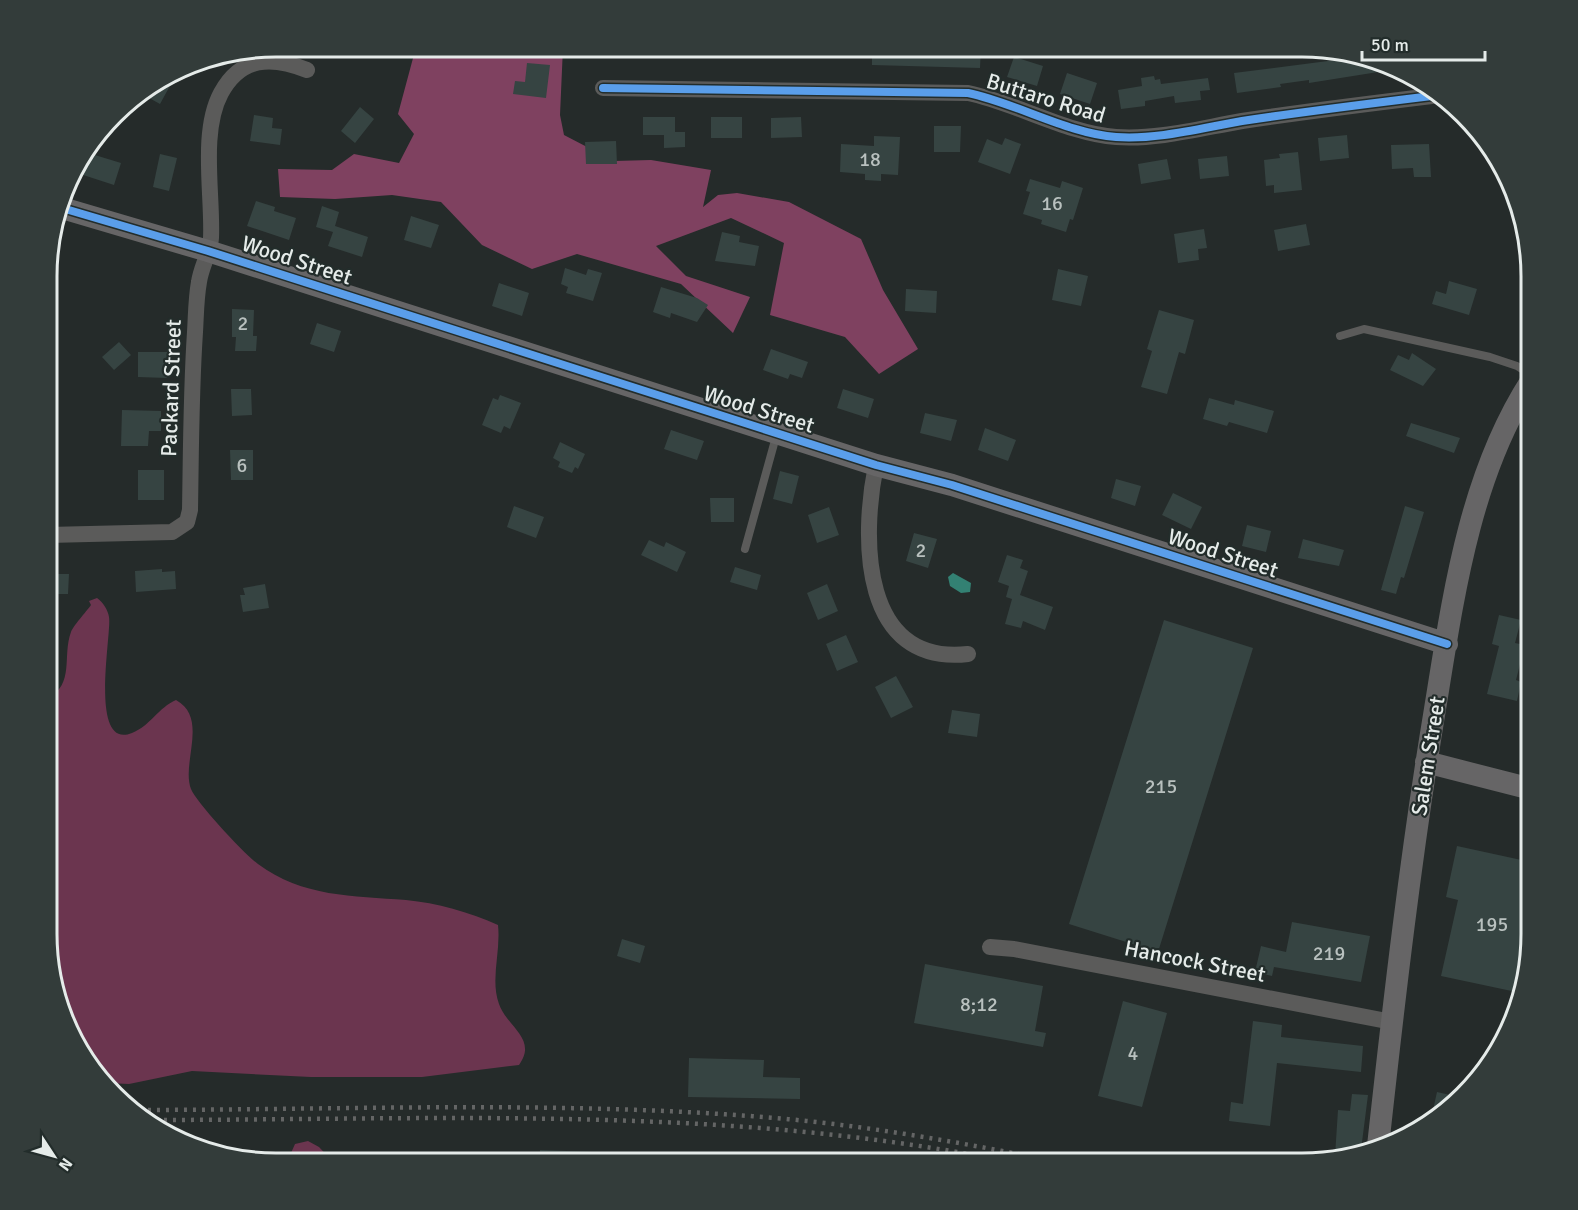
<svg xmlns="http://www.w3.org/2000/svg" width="1578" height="1210" font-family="Signika,sans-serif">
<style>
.green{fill:#6b354f}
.forest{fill:#7f4160}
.water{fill:#338173}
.building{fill:#364442}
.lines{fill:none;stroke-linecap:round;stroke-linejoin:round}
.lane{stroke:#5b5b5a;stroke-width:8}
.street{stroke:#5b5b5a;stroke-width:16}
.secondary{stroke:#666566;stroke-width:22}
.rail{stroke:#646565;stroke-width:4.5;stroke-dasharray:3 6;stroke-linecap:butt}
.cycleway-casing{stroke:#232d2b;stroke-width:11}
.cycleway{stroke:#5a9eea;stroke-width:8}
.labels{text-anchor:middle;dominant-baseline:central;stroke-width:4.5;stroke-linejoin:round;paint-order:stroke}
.number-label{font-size:20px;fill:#b9c1bf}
.street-label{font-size:22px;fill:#e5ebe9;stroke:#232d2b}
.rim{fill:none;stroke:#e5ebe9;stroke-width:3}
</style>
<rect width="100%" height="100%" fill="#252b2a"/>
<path class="green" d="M97 598C103 602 108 610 109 617 112 633 88 751 132 733 150 726 159 707 176 700 209 718 181 763 191 789 196 802 245 855 258 864 302 897 353 896 406 900 437 903 469 912 498 925 501 952 490 979 499 1004 507 1027 538 1039 519 1065L422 1077H311L192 1071 129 1084 107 1083 70 1036 47 949 48 698C75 684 62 656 71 632 73 626 86 612 91 605L89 601Z
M308 1141 319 1147 334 1163H291V1153L295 1144Z"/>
<path class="forest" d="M416 47H563L560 115 564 135 614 161 651 160 711 170 703 207 718 195 737 193 789 202 861 239 883 290 918 349 879 374 845 337 770 315 784 243 731 218 656 246 686 276 750 297 733 333 681 284 577 254 532 269 482 245 441 202 392 195 335 199 280 197 278 169 332 170 354 154 399 163 414 134 398 114Z"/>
<path class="water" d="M953 573 971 583 970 592 961 593 950 586 948 577Z"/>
<path class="building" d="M872 47H981L980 68 872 65Z
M1350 55 1389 64 1397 69 1309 83V80L1280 84 1281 87 1237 93 1234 73 1351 58Z
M1014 57 1043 66 1037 86 1007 77Z
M527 63 550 65 546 98 513 94 515 81 525 82Z
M177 73 160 104 142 94 156 85Z
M1067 73 1097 83 1090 104 1060 94Z
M1154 76 1155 80 1160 79 1161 84 1208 78 1210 90 1200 91 1201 100 1175 103 1174 96 1145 101V106L1121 109 1118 90 1142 86 1141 78Z
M360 107 374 119 355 143 341 131Z
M254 115 273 118 272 128 282 129 280 145 250 141Z
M643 117H675V132H685V147L664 148V135H643Z
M711 117H742V138H711Z
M801 117 802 137 771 138V118Z
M934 126H961L960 152H934Z
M1347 135 1349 158 1320 161 1318 138Z
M874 136 900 137 898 175 881 174V181L865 180V174L840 172 841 144 874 146Z
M1005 138 1021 144 1010 174 978 162 987 139 1002 145Z
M616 141 617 164H586L585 142Z
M1429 144 1431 177H1414L1413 168 1392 169 1391 145Z
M85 152 121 163 114 185 74 172Z
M1298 152 1302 190 1274 193V185L1266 186 1264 160 1280 158 1279 154Z
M160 154 177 158 169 191 153 187Z
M1227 156 1229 176 1200 179 1198 159Z
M1167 159 1171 179 1141 184 1138 164Z
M1030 179 1060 188 1062 181 1083 188 1073 220 1070 219 1066 232 1041 224 1042 220 1023 214 1030 192 1026 191Z
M256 201 275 207 274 211 296 218 289 240 247 226Z
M322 206 339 212 335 226 368 237 362 257 328 246 333 232 316 227Z
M411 216 439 225 431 248 404 240Z
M1306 224 1310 245 1278 251 1274 230Z
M1204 229 1207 248 1198 249 1199 260 1178 263 1174 234Z
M722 232 740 236 739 242 759 246 755 266 715 261Z
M565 268 586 275 588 269 602 273 593 301 566 293 568 287 561 284Z
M1058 269 1088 276 1081 306 1052 300Z
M1449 281 1477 289 1469 315 1432 304 1436 291 1446 294Z
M499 283 529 293 522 316 492 306Z
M661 287 697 298 708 305 697 322 671 313 670 318 653 312Z
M906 289 937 291 936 313 905 311Z
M232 309 254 310 253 336H257L256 351H235L236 337H232Z
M1159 310 1194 320 1185 354 1179 352 1167 394 1141 387 1152 351 1147 349Z
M317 323 341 331 334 352 310 344Z
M119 342 131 355 114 370 102 357Z
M771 349 808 362 802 378 790 374 788 379 763 370Z
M138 352H167V378L138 377Z
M1412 353 1436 369 1423 386 1390 370 1398 355 1409 360Z
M231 389H251L252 415 232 416Z
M843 389 874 399 868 418 837 408Z
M500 395 521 403 510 429 504 426 501 433 482 425 493 398 498 400Z
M1209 398 1234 405 1235 400 1274 411 1267 433 1229 422 1227 426 1203 419Z
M122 410 161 411V431H149L148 446H121Z
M925 413 957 420 951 441 920 433Z
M1411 423 1460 438 1454 453 1406 436Z
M985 428 1016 440 1008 461 978 450Z
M671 430 704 441 697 460 664 449Z
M560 442 585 454 578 469 575 467 572 473 558 467 560 462 553 458Z
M230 450H253V480H231Z
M138 470H164V500H138Z
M780 471 799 476 792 504 773 499Z
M1116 479 1141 486 1135 506 1111 498Z
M1173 493 1202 507 1191 529 1162 515Z
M710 498H734V522H711Z
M514 506 544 517 536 538 507 527Z
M1405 506 1424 512 1404 578 1401 577 1396 594 1381 590Z
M829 507 839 535 817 543 808 515Z
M1247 525 1271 531 1266 552 1242 546Z
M914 533 937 539 928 568 906 561Z
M1303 539 1344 550 1339 566 1298 558Z
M649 540 664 547 666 542 686 552 677 572 641 555Z
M1007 555 1023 560 1020 568 1028 571 1020 595 1053 607 1045 630 1023 621 1021 628 1005 624 1012 599 1006 597 1009 586 998 582Z
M735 567 761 575 757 590 730 582Z
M162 569V572L175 571 176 589 136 592 135 571Z
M48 574H69L68 594H48Z
M265 584 269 608 243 612 240 595H245L243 588Z
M827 584 838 611 818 620 807 593Z
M1499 615 1521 620 1515 643 1525 645 1516 680 1521 682 1517 701 1487 694 1499 646 1492 644Z
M1164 620 1253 648 1158 952 1069 924Z
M846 635 858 662 837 671 826 644Z
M896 676 913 707 891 718 875 687Z
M952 710 980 714 977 737 948 733Z
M1457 846 1531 862V949L1521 993 1441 976 1458 900 1446 897Z
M1292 922 1370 936 1361 982 1274 967 1272 976 1255 972 1261 946 1286 952Z
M622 939 645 946 640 963 617 956Z
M925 964 1043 986 1035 1031 1046 1033 1043 1047 914 1023Z
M1123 1001 1167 1013 1142 1107 1098 1096Z
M1253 1021 1282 1025 1281 1037 1363 1046 1361 1072 1277 1063 1270 1126 1229 1121 1231 1102 1243 1104Z
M689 1058 764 1060 763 1077 800 1078V1099L688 1097Z
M1437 1092 1459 1097 1431 1119Z
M1352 1094 1368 1095 1361 1150 1335 1156 1338 1110 1350 1111Z
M540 1150 593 1152V1163H539Z"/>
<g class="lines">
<path class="lane" d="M1340 336 1364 329 1490 357 1517 366 1531 375
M745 549 777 433"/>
<path class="street" d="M603 88 968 93C1016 103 1069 134 1116 137 1157 140 1201 128 1242 121 1308 111 1374 103 1440 95
M876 465C861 539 861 666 968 654
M48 535 172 532 187 522 190 510C191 451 191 391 195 332 196 316 196 298 199 282 201 267 210 253 211 238 213 195 200 132 221 93 241 56 272 56 307 70
M990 947 1014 949 1392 1022"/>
<path class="secondary" d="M62 208 208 251 876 465 952 485 1447 644
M1426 762 1531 789
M1378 1146C1394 1000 1411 854 1435 709 1453 598 1469 477 1531 381"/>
<path class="rail" d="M130 1110C345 1110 561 1100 775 1118 872 1126 968 1144 1064 1163
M146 1120C436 1120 729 1104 1015 1163"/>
<defs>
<path id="cycleway" d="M603 88 968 93C1016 103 1069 134 1116 137 1157 140 1201 128 1242 121 1308 111 1374 103 1440 95
M62 208 208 251 876 465 952 485 1447 644"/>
</defs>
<use href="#cycleway" class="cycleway-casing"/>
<use href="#cycleway" class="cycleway"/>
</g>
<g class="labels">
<g class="number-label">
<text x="870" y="159">18</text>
<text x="1052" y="203">16</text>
<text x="243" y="323">2</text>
<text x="242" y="465">6</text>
<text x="921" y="550">2</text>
<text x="1161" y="786">215</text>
<text x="1492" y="924">195</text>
<text x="1329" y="953">219</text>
<text x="979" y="1004">8;12</text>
<text x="1133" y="1053">4</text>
</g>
<g class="street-label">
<text transform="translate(1046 98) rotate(17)">Buttaro Road</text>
<text transform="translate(297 260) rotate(18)">Wood Street</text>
<text transform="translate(171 388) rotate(-88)">Packard Street</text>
<text transform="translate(759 409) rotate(17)">Wood Street</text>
<text transform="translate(1223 553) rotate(18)">Wood Street</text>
<text transform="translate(1428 756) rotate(-81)">Salem Street</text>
<text transform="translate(1195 961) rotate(11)">Hancock Street</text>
</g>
</g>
<path d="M0 0H1578V1210H0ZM276 57H1302A219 219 0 0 1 1521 276V934A219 219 0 0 1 1302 1153H276A219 219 0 0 1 57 934V276A219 219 0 0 1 276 57Z" fill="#333c3a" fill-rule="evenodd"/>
<path class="rim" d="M276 57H1302A219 219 0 0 1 1521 276V934A219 219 0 0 1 1302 1153H276A219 219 0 0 1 57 934V276A219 219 0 0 1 276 57Z"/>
<g transform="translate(54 1156) rotate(126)" stroke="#232d2b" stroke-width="4.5" paint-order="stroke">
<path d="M0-4.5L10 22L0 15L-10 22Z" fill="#e5ebe9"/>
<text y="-9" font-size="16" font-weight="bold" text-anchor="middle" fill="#e5ebe9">N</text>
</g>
<path d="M1362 51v9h123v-9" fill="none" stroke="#e5ebe9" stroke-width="3"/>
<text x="1371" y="51" font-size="18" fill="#e5ebe9" stroke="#232d2b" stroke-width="4.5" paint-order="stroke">50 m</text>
</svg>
